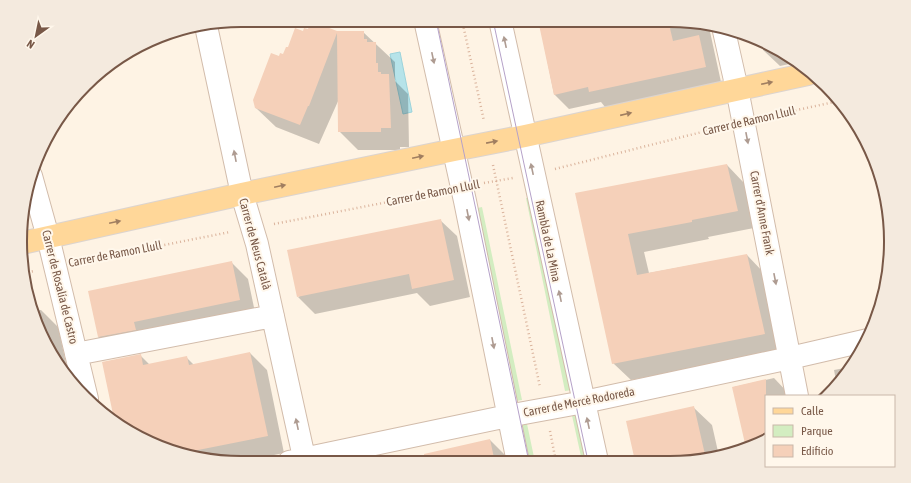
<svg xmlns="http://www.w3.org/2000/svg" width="911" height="483" font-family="'Asap Condensed',sans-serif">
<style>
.green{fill:#d3edc1}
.water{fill:#b6e3e9;stroke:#9cd3db}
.shadow{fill:#0003}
.building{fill:#f5d0b9}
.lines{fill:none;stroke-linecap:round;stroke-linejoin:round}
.minor-casing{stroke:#d2bcab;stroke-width:24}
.major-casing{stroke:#dcd4cf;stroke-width:24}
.path{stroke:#dab39c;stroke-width:2.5;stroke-dasharray:1 3;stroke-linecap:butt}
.minor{stroke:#fff;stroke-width:22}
.major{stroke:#ffd799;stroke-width:22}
.tram{stroke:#b5a1c8;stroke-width:1}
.oneway{fill:#ae9b91}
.oneway2{fill:#a07e60}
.labels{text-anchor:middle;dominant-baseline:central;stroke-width:4;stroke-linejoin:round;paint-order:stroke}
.street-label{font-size:12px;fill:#785847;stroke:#fff7eb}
.rim{fill:none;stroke:#785847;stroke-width:2}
</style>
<rect width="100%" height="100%" fill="#fef3e4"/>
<path class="green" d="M538 196 579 389 565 391 526 198Z
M482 207 522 400 510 402 469 210Z
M582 408 594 461H582L571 411Z
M526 419 535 462H523L515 422Z"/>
<path class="water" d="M400 52 412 112 403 114 390 54Z"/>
<path class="shadow" d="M539 20H684L709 27 721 82 605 107 601 102 569 109 554 94Z
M304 32H363L395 62V81L408 94 409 147H400V150H358L339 131V99L319 144 276 127 256 108 280 57 284 56 288 48Z
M761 41 768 43 794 63 780 66 763 50Z
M727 165 744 183 754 228 708 237 709 239 644 252 649 273 747 255 764 273 781 351 631 380 613 363 576 194Z
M440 220 457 236 470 297 430 306 417 293 315 314 298 297Z
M231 262 248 279 256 317 115 353 98 337Z
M41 310 58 327 68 372 37 326 33 311Z
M250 353 267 370 284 453 235 463H227L143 440 140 355 150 365 186 357 194 365Z
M850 367 837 386 834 370Z
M774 378 791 396H766V440L754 446 747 448 734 387Z
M693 407 712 425 719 456 699 461H636L627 422Z
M490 440 507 457 508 462H452Z"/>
<path class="building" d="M538 20H668L673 41 699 35 706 67 589 92 588 87 554 95Z
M311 21 337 31H364V39H367V42H376V63H378V72H381V74H389L391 128H381V132H338L337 33 309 106H308L300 125 255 108 253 100 271 53 279 56 280 53 283 54 286 47H288L295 28 303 31 304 28 308 29Z
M727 164 738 211 692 220V222L628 234 637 275 747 254 765 334 612 364 575 193Z
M441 219 454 280 412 289 409 274 297 297 287 250Z
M232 261 240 300 134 322 136 330 98 337 88 291Z
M250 352 268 436 188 452 143 440 114 419 102 362 141 354 143 365 187 356 189 365Z
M766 379V440L754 446 746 448 732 387Z
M694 406 706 459 699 461H635L626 421Z
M490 439 494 458 492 459 493 462H425L424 454Z"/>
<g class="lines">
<defs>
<path id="minor" d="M425 20 465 201 518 462
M500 20 597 461
M206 26 242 194 257 244 305 462
M724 31 737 89 797 396
M31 176 48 237 87 399
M76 354 273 316
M289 462 508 416 584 402 790 358 868 340"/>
<path id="major" d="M22 243 242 194 454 150 525 136 808 74"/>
</defs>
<use href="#minor" class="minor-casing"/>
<use href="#major" class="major-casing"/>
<path class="path" d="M462 20 484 121
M764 117 839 101
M493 165 540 387
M555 169 722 127
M484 183 513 178
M274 224 440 192
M78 262 230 232
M24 273 34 271
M550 431 556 462"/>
<use href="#minor" class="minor"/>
<use href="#major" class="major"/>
<path class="tram" d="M436 20 529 462
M493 20 588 461"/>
</g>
<defs><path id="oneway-solid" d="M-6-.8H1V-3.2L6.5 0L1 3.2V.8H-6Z"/></defs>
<g class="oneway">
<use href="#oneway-solid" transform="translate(505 42) rotate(-102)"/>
<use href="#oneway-solid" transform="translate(433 58) rotate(78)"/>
<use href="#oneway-solid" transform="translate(747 138) rotate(79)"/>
<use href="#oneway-solid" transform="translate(235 156) rotate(-101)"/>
<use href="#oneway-solid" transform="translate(532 169) rotate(-102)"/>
<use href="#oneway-solid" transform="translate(468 215) rotate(79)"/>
<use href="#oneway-solid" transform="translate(775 279) rotate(79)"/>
<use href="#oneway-solid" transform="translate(560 296) rotate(-102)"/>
<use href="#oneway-solid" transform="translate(493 343) rotate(79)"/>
<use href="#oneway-solid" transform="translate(588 423) rotate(-102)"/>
<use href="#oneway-solid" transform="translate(297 424) rotate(-102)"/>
</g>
<g class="oneway2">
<use href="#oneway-solid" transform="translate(767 83) rotate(-12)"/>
<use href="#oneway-solid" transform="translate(626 114) rotate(-13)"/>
<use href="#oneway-solid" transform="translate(492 142) rotate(-11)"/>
<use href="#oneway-solid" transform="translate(418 157) rotate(-12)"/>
<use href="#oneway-solid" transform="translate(280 186) rotate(-12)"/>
<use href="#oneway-solid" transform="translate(115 222) rotate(-12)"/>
</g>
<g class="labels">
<g class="street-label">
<text transform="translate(749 121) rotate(-13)">Carrer de Ramon Llull</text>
<text transform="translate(433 193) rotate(-11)">Carrer de Ramon Llull</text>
<text transform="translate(762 213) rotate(79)">Carrer d'Anne Frank</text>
<text transform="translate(548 241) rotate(78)">Rambla de La Mina</text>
<text transform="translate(255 244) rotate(75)">Carrer de Neus Català</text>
<text transform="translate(115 254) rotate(-11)">Carrer de Ramon Llull</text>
<text transform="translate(60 287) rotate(76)">Carrer de Rosalía de Castro</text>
<text transform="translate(579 402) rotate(-11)">Carrer de Mercè Rodoreda</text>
</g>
</g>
<path d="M0 0H911V483H0ZM241 27H670A214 214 0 0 1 884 241V242A214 214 0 0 1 670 456H241A214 214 0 0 1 27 242V241A214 214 0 0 1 241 27Z" fill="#f4eade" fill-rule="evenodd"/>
<path class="rim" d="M241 27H670A214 214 0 0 1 884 241V242A214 214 0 0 1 670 456H241A214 214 0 0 1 27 242V241A214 214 0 0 1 241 27Z"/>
<rect x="765" y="395" width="130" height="72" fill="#fff7eb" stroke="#c9b7a9"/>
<rect x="773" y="408" width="20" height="6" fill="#ffd799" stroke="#c9b7a9"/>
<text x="801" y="415" font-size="12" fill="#785847">Calle</text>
<rect x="773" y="425" width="20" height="12" fill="#d3edc1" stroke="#c9b7a9"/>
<text x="801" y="435" font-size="12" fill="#785847">Parque</text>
<rect x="773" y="445" width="20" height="12" fill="#f5d0b9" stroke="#c9b7a9"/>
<text x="801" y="455" font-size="12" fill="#785847">Edificio</text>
<g transform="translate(36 36) rotate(213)" stroke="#fff7eb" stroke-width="3" paint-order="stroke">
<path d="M0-3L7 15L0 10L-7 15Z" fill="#785847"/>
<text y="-6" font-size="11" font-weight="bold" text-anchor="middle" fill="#785847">N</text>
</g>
</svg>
